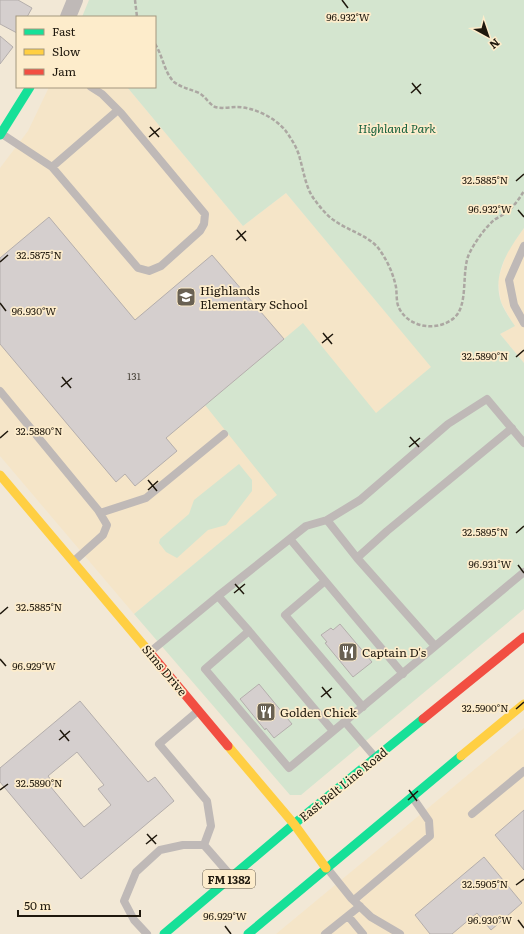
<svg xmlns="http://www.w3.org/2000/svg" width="524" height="934" font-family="Literata,serif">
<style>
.built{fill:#f5e5c8}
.green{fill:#d4e5cf}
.building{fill:#d5cfce;stroke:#b4aeac;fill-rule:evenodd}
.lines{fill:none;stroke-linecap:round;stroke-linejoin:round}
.path{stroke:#aca7a2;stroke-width:2.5;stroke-dasharray:4 2;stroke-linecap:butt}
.lane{stroke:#bfb9b7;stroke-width:8}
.street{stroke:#bfb9b7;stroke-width:16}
.fast{stroke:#16e098;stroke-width:9}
.slow{stroke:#ffcf43;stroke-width:9}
.jam{stroke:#f24e42;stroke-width:9}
.ticks{fill:none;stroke:#1f180d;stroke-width:1.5}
.labels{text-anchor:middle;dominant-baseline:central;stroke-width:3.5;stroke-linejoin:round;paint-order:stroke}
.number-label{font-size:10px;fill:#4c463d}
.shield{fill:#fdeccb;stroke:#625846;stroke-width:1}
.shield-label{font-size:11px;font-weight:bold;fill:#1f180d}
.park-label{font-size:12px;font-style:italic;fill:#16613d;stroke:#fdeccb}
.poi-label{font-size:12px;fill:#1f180d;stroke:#fdeccb;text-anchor:start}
.street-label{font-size:12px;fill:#1f180d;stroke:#fdeccb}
.ticks-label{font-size:10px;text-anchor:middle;fill:#1f180d;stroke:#fdeccb;stroke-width:3.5;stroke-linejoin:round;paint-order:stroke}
</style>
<rect width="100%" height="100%" fill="#f2e8d6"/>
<path class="built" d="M49 87H127L243 226 286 193 432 367 134 614 0 456V168L28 131Z
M524 228V363L500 334 514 326 501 302 498 280 507 252Z
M524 728V934H276L439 799Z"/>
<path class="green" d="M89 0H524V228C508 250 492 274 501 302 504 310 510 319 515 326L500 334 524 363V609L301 795H290L134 614 277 495 205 405 303 323 376 413 431 367 286 193 243 226 127 87H155V17H82Z
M239 464 252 480V491L226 525 208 530 177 558 166 552 159 543 160 539 189 514 194 500Z"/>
<path class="building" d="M0 0H18L32 8 27 17H17V33L0 24Z
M0 36 13 47 0 64Z
M49 217 135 320 212 255 284 339 166 438 177 451 135 486 125 474 116 482 0 344V258Z
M340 624 372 662 353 677 325 643 327 642 321 635 331 628 333 630Z
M259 684 292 724 274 738 266 728 265 730 240 699Z
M80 701 148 782 155 777 174 801 81 879 0 782V768ZM77 752 104 785 98 789 111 805 84 827 50 786 54 784 48 776Z
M524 810V870L495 835Z
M484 857 522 903 491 930 477 913 452 934H430L415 915Z"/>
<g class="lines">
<path class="path" d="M135 0 137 17
M155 44C163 56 164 72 174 82 182 88 190 89 199 93 205 96 209 104 215 107 222 109 230 107 237 107 253 107 274 117 285 130 291 138 298 149 300 159 304 173 306 188 314 199 320 207 327 216 335 221 349 231 368 235 379 249 387 260 393 273 396 287 397 294 396 302 399 308 409 328 437 332 454 318 469 305 461 272 469 254 475 242 484 229 494 220 497 218 501 216 504 214 513 208 519 199 524 191"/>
<path class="lane" d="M2 134 52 167 138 268 149 271 161 266 200 231 204 224 205 214 121 113 102 94 91 87
M52 167 118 110
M524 246 509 280 514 305 524 323
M0 391 98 510 107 525 103 535 74 561
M100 513 146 498 224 434
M327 520 357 558
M290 539 403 674
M325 581 285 615 363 707
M218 596 306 526 327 520 360 500 448 424 487 399 524 443
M249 631 333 731
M435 646 357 558 387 531 512 428
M150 652 218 596 249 631 205 669 289 768 524 572
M198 711 159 744 207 801 211 826 204 845 231 876
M345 722 375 757
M472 814 524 771
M327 868 351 898 371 917 400 934
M354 900 430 836 429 821 413 798
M348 916 363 934
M147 934 134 920 124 901 136 872 160 850 183 845H204
M325 934 360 906"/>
<path class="street" d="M68 17 75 0"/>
<path class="fast" d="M0 135 30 87
M164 934 294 824 423 719
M248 934 461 756"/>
<path class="slow" d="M0 475 151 654
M228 746 294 824 326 868
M461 756 524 704"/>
<path class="jam" d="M151 654 228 746
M423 719 524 637"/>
</g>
<path class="ticks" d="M342 0 348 8M412 83 421 94M411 93 421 84M150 127 159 137M149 137 160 128M516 181 524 174M518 210 524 217M237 230 246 241M236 240 246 231M0 262 8 255M0 303 6 311M323 333 332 344M322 343 333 334M516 357 524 350M62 377 71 388M61 387 72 378M410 437 419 447M0 438 8 431M409 447 420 438M148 480 157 491M148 490 158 481M516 533 524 526M518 565 524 573M235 584 244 594M234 593 245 584M0 614 8 607M0 659 6 666M322 687 331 698M321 697 332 688M516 709 524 702M60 730 69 741M59 740 70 731M0 790 8 784M409 790 417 801M408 800 418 791M147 834 156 844M146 844 157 835M516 885 524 879M518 920 524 928M225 926 231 934"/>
<defs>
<symbol id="school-square" viewBox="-11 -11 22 22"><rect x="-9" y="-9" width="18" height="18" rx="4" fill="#696153" stroke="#fdeccb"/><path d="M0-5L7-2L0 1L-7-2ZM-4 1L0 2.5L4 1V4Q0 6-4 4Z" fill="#fff"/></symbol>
<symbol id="restaurant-square" viewBox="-11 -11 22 22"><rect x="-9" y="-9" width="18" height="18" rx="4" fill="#696153" stroke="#fdeccb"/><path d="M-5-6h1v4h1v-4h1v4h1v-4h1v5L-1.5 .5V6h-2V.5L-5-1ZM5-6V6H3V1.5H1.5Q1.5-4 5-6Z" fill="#fff"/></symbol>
</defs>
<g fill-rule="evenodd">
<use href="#school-square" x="175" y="286" width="22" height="22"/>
<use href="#restaurant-square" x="337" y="641" width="22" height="22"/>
<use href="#restaurant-square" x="255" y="701" width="22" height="22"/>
</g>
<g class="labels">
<g class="number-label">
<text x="134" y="375">131</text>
</g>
<rect class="shield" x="203" y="870" width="52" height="18" rx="3"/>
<g class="shield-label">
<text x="229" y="879">FM 1382</text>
</g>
<g class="park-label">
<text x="397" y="128">Highland Park</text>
</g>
<g class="poi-label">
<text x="200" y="290">Highlands<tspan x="200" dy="14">Elementary School</tspan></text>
<text x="362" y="652">Captain D's</text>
<text x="280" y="712">Golden Chick</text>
</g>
<g class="street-label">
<text transform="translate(165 670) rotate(50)">Sims Drive</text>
<text transform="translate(343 784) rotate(-39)">East Belt Line Road</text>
</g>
</g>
<g class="ticks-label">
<text x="348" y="21">96.932°W</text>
<text x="485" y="184">32.5885°N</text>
<text x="490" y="213">96.932°W</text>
<text x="39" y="259">32.5875°N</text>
<text x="34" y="315">96.930°W</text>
<text x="485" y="360">32.5890°N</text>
<text x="39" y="435">32.5880°N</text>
<text x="485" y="536">32.5895°N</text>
<text x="490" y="568">96.931°W</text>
<text x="39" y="611">32.5885°N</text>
<text x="34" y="670">96.929°W</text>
<text x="485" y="712">32.5900°N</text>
<text x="39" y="787">32.5890°N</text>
<text x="485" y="888">32.5905°N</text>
<text x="225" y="920">96.929°W</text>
<text x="490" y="924">96.930°W</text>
</g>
<rect x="16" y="16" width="140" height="72" fill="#fdeccb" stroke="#a4977f"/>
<rect x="24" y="29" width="20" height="6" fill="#16e098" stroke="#a4977f"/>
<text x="52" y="36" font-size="12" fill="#1f180d">Fast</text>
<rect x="24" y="49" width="20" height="6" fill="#ffcf43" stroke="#a4977f"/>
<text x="52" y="56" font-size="12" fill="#1f180d">Slow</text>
<rect x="24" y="69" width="20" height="6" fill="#f24e42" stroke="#a4977f"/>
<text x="52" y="76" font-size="12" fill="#1f180d">Jam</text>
<g transform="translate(488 36) rotate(140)" stroke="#fdeccb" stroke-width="3" paint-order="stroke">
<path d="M0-3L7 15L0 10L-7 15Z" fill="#1f180d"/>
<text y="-6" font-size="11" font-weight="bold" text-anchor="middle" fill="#1f180d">N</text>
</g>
<path d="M18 910v6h122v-6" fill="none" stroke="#1f180d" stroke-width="2"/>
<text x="24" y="910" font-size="12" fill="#1f180d" stroke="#fdeccb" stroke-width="3" paint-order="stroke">50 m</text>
</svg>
